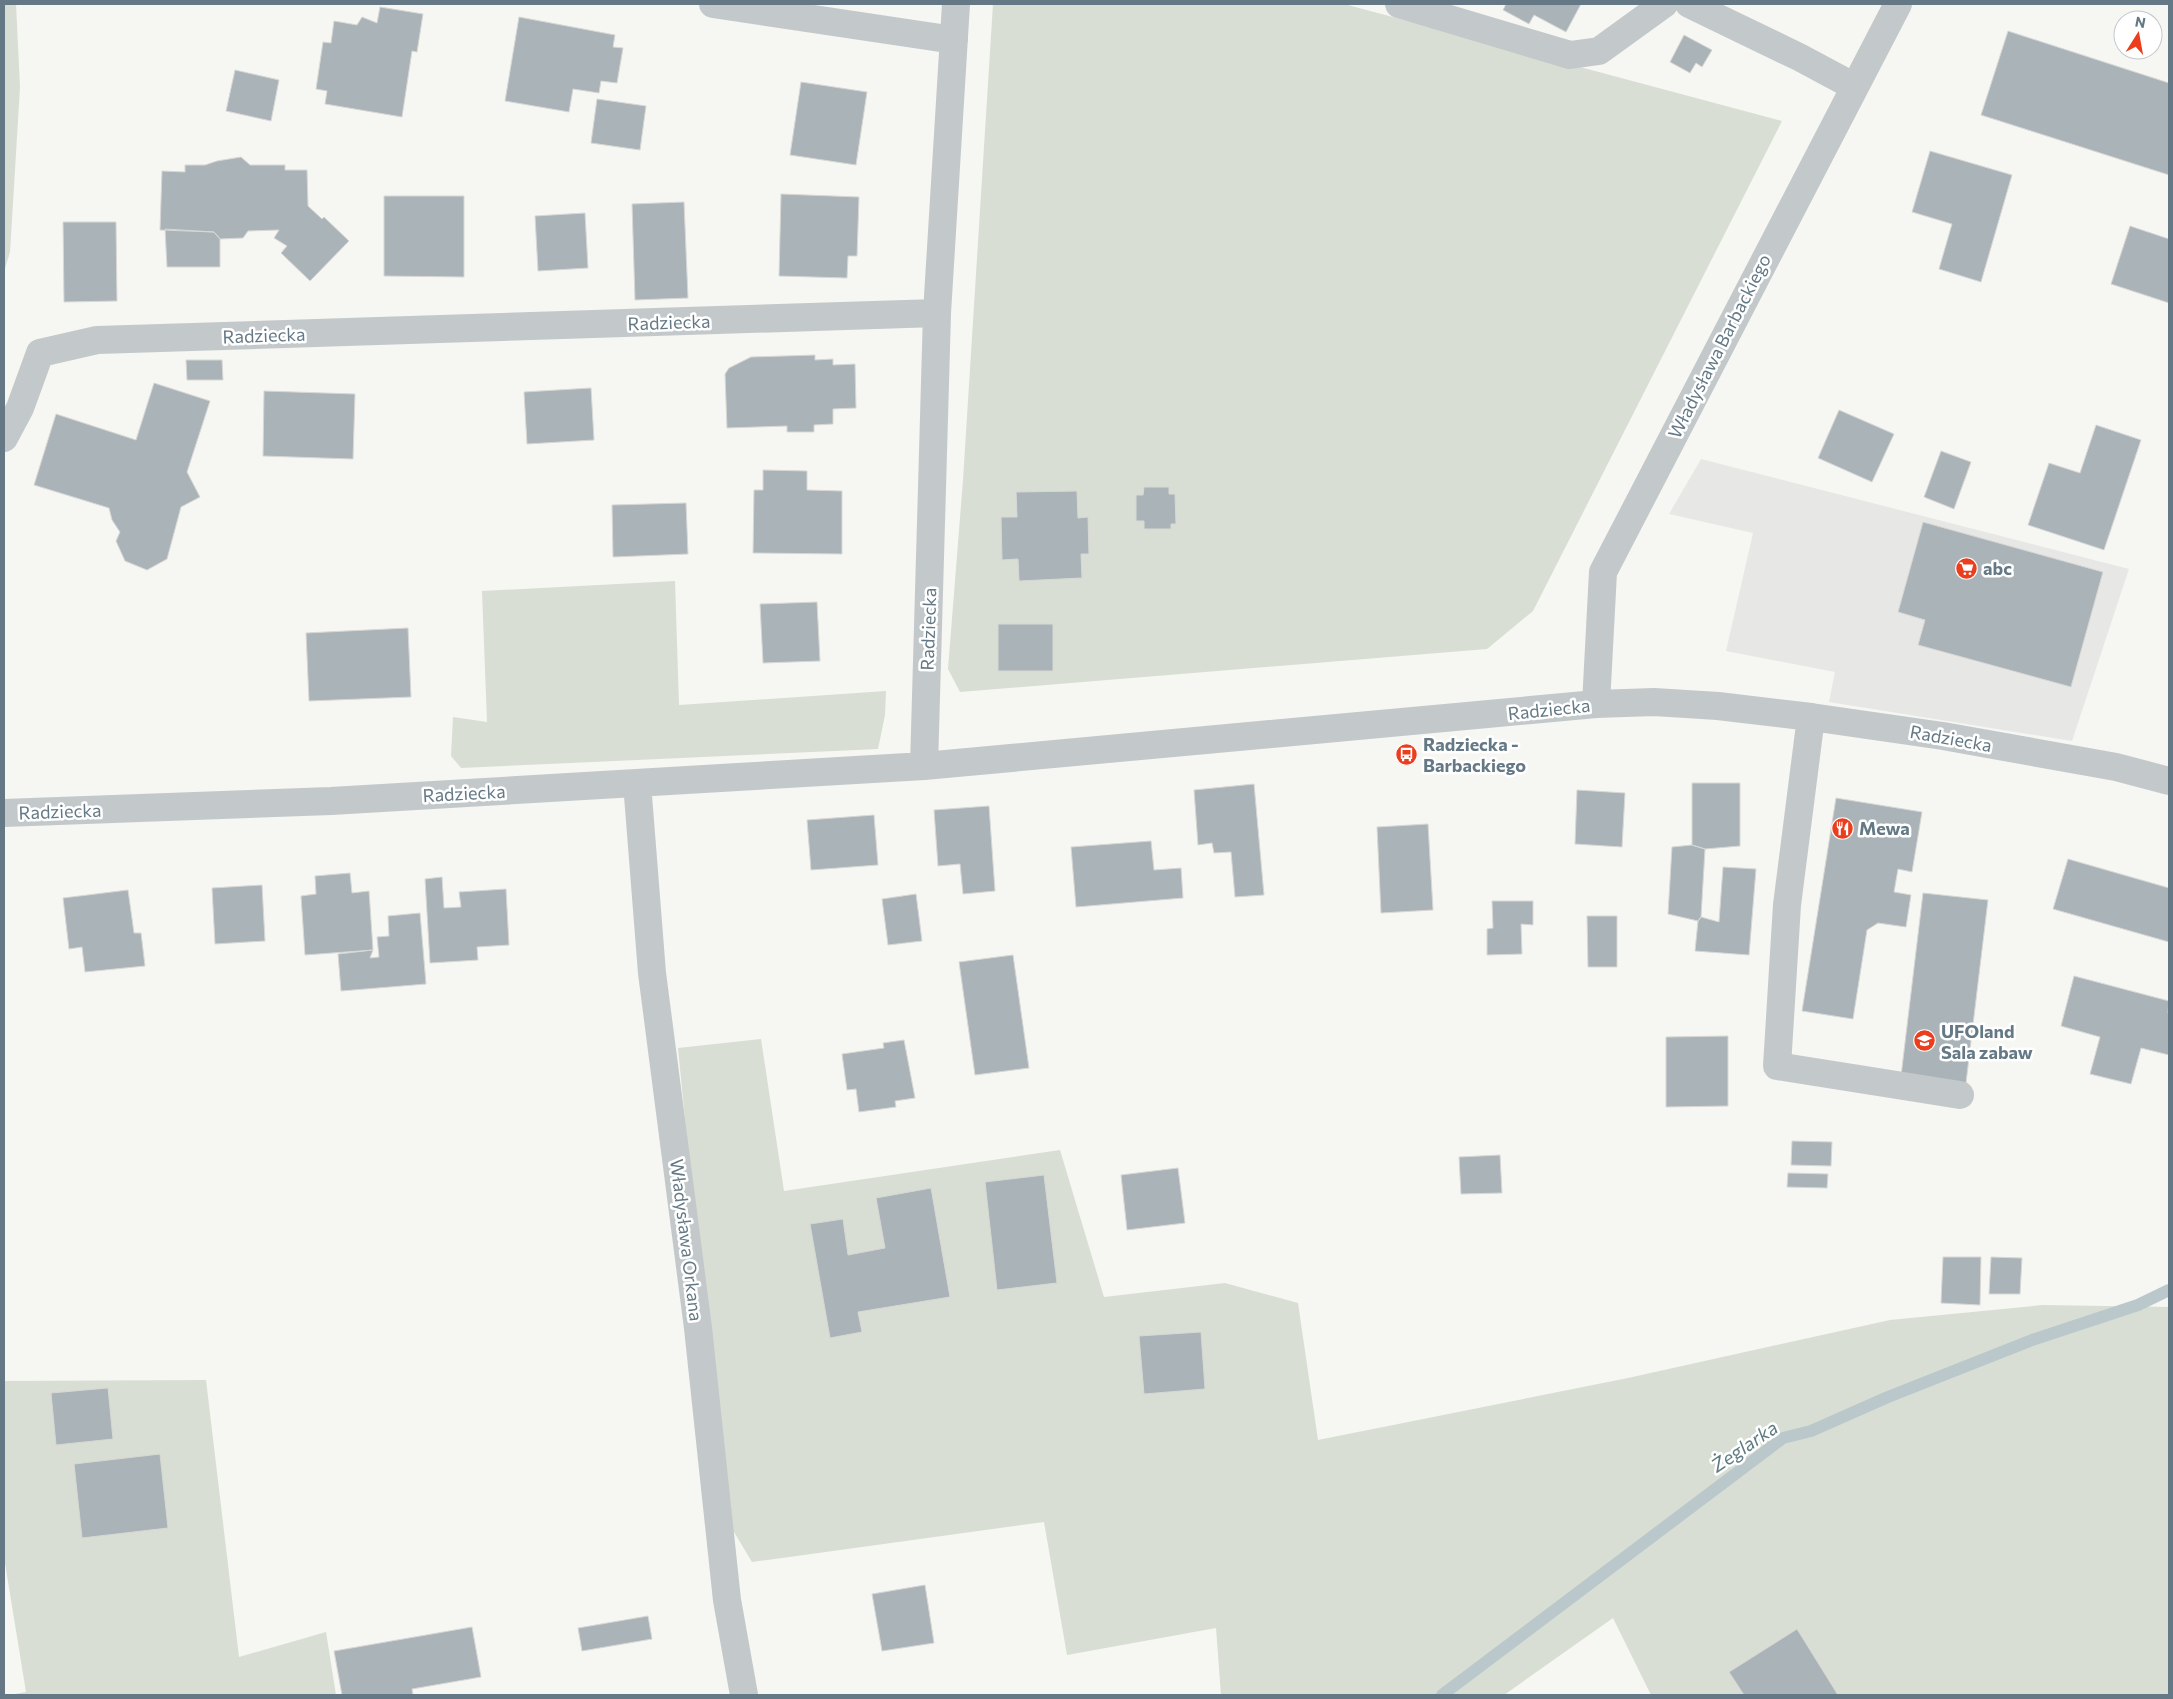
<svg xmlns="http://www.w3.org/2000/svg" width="2173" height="1699" font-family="Commissioner,sans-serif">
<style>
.built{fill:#e7e8e6}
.green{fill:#d8ded3;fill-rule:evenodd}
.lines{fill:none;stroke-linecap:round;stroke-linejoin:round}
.stream{stroke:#bac8cb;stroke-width:12}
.building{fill:#aab4b8;stroke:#d8d7d5}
.minor{stroke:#c3c8ca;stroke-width:28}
.labels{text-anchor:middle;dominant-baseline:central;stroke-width:5;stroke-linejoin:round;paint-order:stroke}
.street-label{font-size:18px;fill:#647985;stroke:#fff}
.poi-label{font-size:18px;font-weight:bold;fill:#647985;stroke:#fff;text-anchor:start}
.water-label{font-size:19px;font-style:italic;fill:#5f7b82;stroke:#fff}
</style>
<rect width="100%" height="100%" fill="#f6f6f2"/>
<path class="built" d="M1701 459 2129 569 2072 741 1829 702 1835 672 1726 651 1753 533 1669 514Z"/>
<path class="green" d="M4 4H16L20 87 10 252 4 272Z
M993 4H1344L1782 121 1533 611 1487 649 960 692 948 669 963 480ZM1144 487H1168L1169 494H1175L1176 523 1171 524V529H1145L1144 521H1137L1136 495H1143ZM1077 491 1078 518H1088L1089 553 1081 554 1082 578 1019 580 1016 492ZM998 624H1053V671H998Z
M675 581 679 705 886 691 885 715 878 749 461 768 451 756 453 717 487 722 482 591Z
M761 1039 784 1191 1060 1150 1104 1297 1225 1283 1298 1303 1318 1440 1628 1378 1890 1320 2043 1305 2169 1307V1695H1651L1613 1618 1504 1695H1221L1216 1628 1067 1655 1044 1522 752 1562 731 1527 692 1191 678 1048Z
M206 1380 239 1657 326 1632 336 1695H9L26 1692 4 1557V1381Z"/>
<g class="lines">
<path class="stream" d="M1442 1695 1783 1438 1811 1431 1888 1397 2032 1340 2138 1305 2169 1290"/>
</g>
<path class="building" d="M1506 4H1581L1566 32 1534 15 1529 24 1503 10Z
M380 7 423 14 417 52 412 51 402 117 325 104 327 91 316 89 323 42 331 43 334 21 357 25 362 17 377 23Z
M519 17 615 35 613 47 623 48 617 83 601 81 599 93 573 89 569 112 505 101Z
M2008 31 2169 83V175L1981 115Z
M1684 35 1712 50 1702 67 1696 63 1690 73 1670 62Z
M235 70 279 80 271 121 226 111Z
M801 82 867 92 856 165 790 155Z
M597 99 646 106 640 150 591 143Z
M1930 151 2012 175 1981 282 1939 269 1952 224 1912 212Z
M241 157 250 165H285V170H307L308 206 322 219 324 217 349 241 310 281 281 253 287 246 274 238 279 230 248 231 243 238 220 239 214 232 160 230 162 171 185 172V165H205L217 161Z
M781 194 859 197 857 256H848L847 278 779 276Z
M384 196H464V277L384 276Z
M684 202 688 298 635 300 632 204Z
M585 213 588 268 538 271 535 216Z
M63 222H116L117 301 64 302Z
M2130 226 2169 239V303L2111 284Z
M165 229 214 232 220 239V267H167Z
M815 355V360L833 359V365L855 364 856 408 833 409V424L814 425V432H787V426L727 428 725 374 729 368 751 357Z
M186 360H222L223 380H187Z
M154 383 210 401 187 472 200 497 181 507 167 559 147 570 125 561 116 541 120 532 112 520 109 508 34 485 56 414 136 440Z
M591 388 594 440 527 444 524 392Z
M264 391 355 394 353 459 263 456Z
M1839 410 1894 434 1872 482 1818 458Z
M2096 425 2141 440 2104 550 2028 525 2049 463 2080 473Z
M1941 451 1971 462 1954 509 1924 497Z
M763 470 807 471V490L842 491V554L753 553 754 490H763Z
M1144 487H1169V494H1175L1176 524H1171V529H1144V521H1136V495H1143Z
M1077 491 1078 518 1088 517 1089 554H1081L1082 578 1019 581 1018 559 1002 560 1001 517H1017L1016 492Z
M686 503 688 554 613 557 612 505Z
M1923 522 2103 572 2071 687 1918 645 1925 620 1898 612Z
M817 602 820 661 763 663 760 604Z
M998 624H1053V671H998Z
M408 628 411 697 309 701 306 633Z
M1692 783H1740V846L1705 849 1692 845Z
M1254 784 1264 895 1235 897 1231 852 1214 853 1212 843 1198 845 1194 790Z
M1577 790 1625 793 1622 847 1575 844Z
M1836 798 1922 812 1912 872 1898 869 1894 892 1911 895 1906 927 1878 923 1867 930 1853 1019 1802 1011Z
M989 806 995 891 963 894 960 864 938 866 934 810Z
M874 815 878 865 811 870 807 820Z
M1428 824 1433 910 1381 913 1377 827Z
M1151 841 1154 870 1181 868 1183 898 1076 907 1071 847Z
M1692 845 1705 849 1701 917 1698 921 1668 914 1672 847Z
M2068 859 2169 888V942L2053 909Z
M1723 867 1756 869 1749 955 1695 951 1698 921 1701 917 1719 922Z
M350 873 352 893 369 891 373 950 305 955 301 896 316 894 315 876Z
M442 877 444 908 461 907 459 892 506 889 509 945 477 947 478 960 430 963 425 879Z
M262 885 265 941 215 944 212 888Z
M128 890 134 933H141L145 966 85 972 82 947 69 949 63 898Z
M1923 893 1988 900 1966 1083 1901 1076Z
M916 894 922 941 888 945 882 899Z
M1492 901H1533V925L1521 924 1522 954 1487 955V929L1493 928Z
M420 913 426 984 341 991 338 954 373 950 370 958 379 957 377 937 389 936 388 916Z
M1587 916H1617V967H1588Z
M1013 955 1029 1068 975 1075 959 962Z
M2074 976 2169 1001 2168 1013H2169V1055L2141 1048 2131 1084 2090 1074 2100 1037 2061 1026Z
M1728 1036V1106L1666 1107V1037Z
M904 1040 915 1098 895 1101 896 1107 859 1112 856 1089 847 1090 842 1054 884 1048 883 1043Z
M1792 1141 1832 1142 1831 1166 1791 1165Z
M1500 1155 1502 1193 1461 1194 1459 1157Z
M1178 1168 1185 1223 1127 1230 1121 1175Z
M1788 1173 1828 1174 1827 1188 1787 1187Z
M1044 1175 1057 1283 997 1290 985 1182Z
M931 1188 950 1297 858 1312 862 1332 830 1338 810 1224 843 1219 848 1255 885 1248 876 1198Z
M1943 1257H1981L1980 1305 1941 1303Z
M1991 1257 2022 1258 2020 1294H1989Z
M1201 1332 1205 1389 1144 1394 1139 1336Z
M108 1388 113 1439 56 1445 51 1393Z
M160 1454 168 1528 82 1538 74 1464Z
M925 1585 934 1643 882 1651 872 1594Z
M648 1616 652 1639 582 1651 578 1628Z
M472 1627 481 1677 412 1689 413 1695H342L334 1651Z
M1797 1629 1838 1695H1744L1729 1672Z"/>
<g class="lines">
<path class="minor" d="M713 4 954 40
M1399 4 1570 55 1599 51 1664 4
M1689 4 1799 57 1855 87
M937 313 956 4
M4 438 20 408 40 353 97 340 937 313 924 766
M1596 704 1603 572 1898 4
M1811 717 1787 905 1777 1066 1960 1095
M637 783 652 973 698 1328 727 1600 744 1695
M4 813 331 801 924 766 1596 704 1654 702 1718 706 1811 717 1943 736 2116 767 2169 781"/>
</g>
<defs>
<symbol id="supermarket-disc" viewBox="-11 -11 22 22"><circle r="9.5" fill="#ec3d1d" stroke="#fff"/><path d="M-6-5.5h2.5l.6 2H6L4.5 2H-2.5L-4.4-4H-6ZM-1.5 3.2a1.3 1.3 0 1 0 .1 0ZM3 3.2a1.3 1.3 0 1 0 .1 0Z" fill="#fff"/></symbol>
<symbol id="bus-disc" viewBox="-11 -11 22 22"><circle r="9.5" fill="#ec3d1d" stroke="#fff"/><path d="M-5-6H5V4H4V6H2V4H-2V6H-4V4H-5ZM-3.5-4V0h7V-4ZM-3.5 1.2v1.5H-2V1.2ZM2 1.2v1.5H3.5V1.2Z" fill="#fff"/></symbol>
<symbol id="restaurant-disc" viewBox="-11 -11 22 22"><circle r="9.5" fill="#ec3d1d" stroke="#fff"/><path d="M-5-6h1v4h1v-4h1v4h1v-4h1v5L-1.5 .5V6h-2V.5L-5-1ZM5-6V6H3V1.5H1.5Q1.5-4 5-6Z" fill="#fff"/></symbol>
<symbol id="school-disc" viewBox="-11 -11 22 22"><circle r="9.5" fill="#ec3d1d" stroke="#fff"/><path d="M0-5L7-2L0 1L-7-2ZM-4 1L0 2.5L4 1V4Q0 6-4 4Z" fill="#fff"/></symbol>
</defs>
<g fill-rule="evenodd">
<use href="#supermarket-disc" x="1954" y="556" width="25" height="25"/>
<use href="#bus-disc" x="1394" y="742" width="25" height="25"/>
<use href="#restaurant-disc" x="1830" y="816" width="25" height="25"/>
<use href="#school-disc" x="1912" y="1028" width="25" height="25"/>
</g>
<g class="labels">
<g class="street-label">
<text transform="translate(669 322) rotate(-2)">Radziecka</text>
<text transform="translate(264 335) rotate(-2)">Radziecka</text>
<text transform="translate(1719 346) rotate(-63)">Władysława Barbackiego</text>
<text transform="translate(928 629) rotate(-88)">Radziecka</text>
<text transform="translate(1549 709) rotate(-6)">Radziecka</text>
<text transform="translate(1951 738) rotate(10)">Radziecka</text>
<text transform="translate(464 793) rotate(-3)">Radziecka</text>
<text transform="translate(60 811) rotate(-2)">Radziecka</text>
<text transform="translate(687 1240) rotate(83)">Władysława Orkana</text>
</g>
<g class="poi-label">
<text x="1983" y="568">abc</text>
<text x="1423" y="744">Radziecka -<tspan x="1423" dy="21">Barbackiego</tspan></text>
<text x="1859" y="828">Mewa</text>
<text x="1941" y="1031">UFOland<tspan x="1941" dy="21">Sala zabaw</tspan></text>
</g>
<g class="water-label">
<text transform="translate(1744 1446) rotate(-34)">Żeglarka</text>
</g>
</g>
<rect width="2173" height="1699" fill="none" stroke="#647985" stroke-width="10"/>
<g transform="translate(2138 35) rotate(11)"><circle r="24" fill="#ffffff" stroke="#c1c9ce"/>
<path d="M0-4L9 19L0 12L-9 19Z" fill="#ec3d1d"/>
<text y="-8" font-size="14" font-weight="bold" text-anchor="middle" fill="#647985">N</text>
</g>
</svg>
